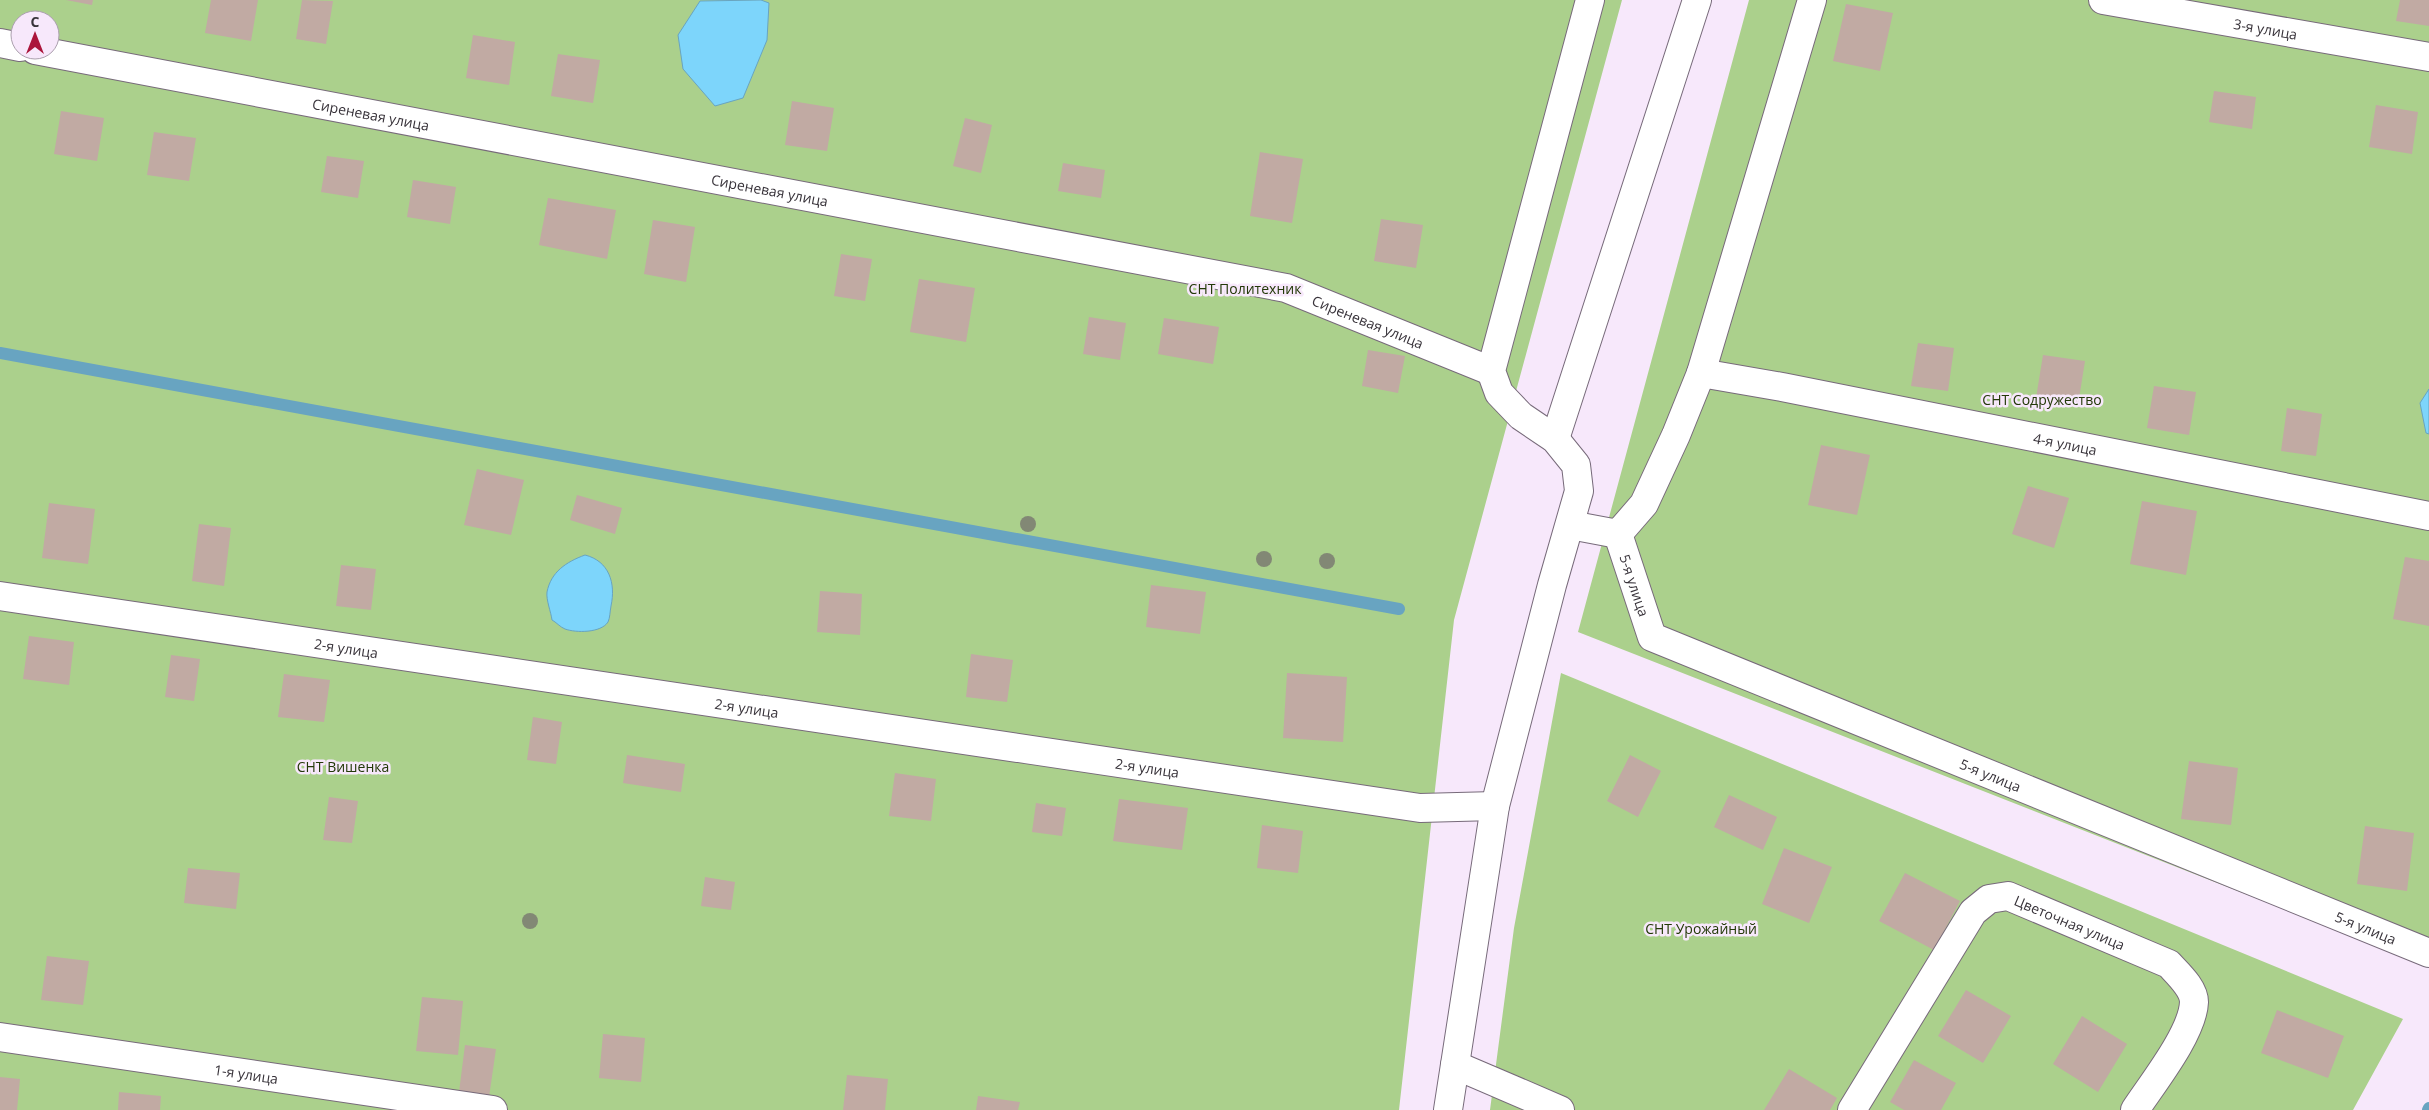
<svg xmlns="http://www.w3.org/2000/svg" width="2429" height="1110" font-family="'Open Sans',sans-serif">
<style>
.green{fill:#abd08c;fill-rule:evenodd}
.water{fill:#7dd5fb;stroke:#68a4c1}
.lines{fill:none;stroke-linecap:round;stroke-linejoin:round}
.stream{stroke:#68a4c1;stroke-width:12}
.building{fill:#c1aaa3}
.minor-casing{stroke:#776a7a;stroke-width:30}
.minor{stroke:#fff;stroke-width:28}
.tree{fill:#828875}
.labels{text-anchor:middle;dominant-baseline:central;stroke-width:5;stroke-linejoin:round;paint-order:stroke}
.street-label{font-size:14px;fill:#38333a;stroke:#f7e8fb}
.park-label{font-size:14px;fill:#233908;stroke:#f7e8fb}
</style>
<rect width="100%" height="100%" fill="#f7e8fb"/>
<path class="green" d="M0 0H1622L1454 620 1399 1110H0ZM20 20H50V50H20Z
M1749 0H2429V966L1578 632Z
M1561 673 2403 1019 2353 1110H1490L1514 928Z"/>
<path class="water" d="M761 0 769 3 767 40 743 98 715 106 683 69 678 35 700 1Z
M2429 389V434L2426 433 2420 403Z
M585 555C609 561 616 583 611 606 610 611 610 618 608 622 601 633 576 633 565 629 560 627 556 622 552 620 551 612 546 600 547 592 551 572 566 562 585 555Z"/>
<g class="lines">
<path class="stream" d="M0 353 1399 609
M2428 1110 2429 1108"/>
</g>
<path class="building" d="M66 0H93L92 5Z
M211 0H258L251 41 205 33Z
M302 0 333 1 326 44 296 39Z
M2400 0H2429V26L2396 21Z
M1846 4 1893 13 1880 71 1833 61Z
M473 35 515 42 509 85 466 78Z
M558 54 600 60 593 103 551 96Z
M2214 91 2256 97 2252 129 2209 122Z
M792 101 834 108 827 151 785 145Z
M2376 105 2418 112 2412 154 2369 147Z
M61 111 104 118 97 161 54 154Z
M965 118 992 125 981 173 953 166Z
M154 132 196 138 189 181 147 175Z
M1260 152 1303 159 1292 223 1250 216Z
M327 156 364 161 358 198 321 192Z
M1063 163 1105 170 1101 198 1058 191Z
M413 180 456 187 450 224 407 217Z
M548 198 616 210 607 259 539 245Z
M1381 219 1423 225 1416 268 1374 261Z
M653 220 695 227 686 282 644 274Z
M841 254 872 259 865 301 834 296Z
M919 279 975 288 966 342 910 332Z
M1089 317 1126 323 1120 360 1083 354Z
M1164 318 1219 327 1213 364 1158 354Z
M1918 343 1954 348 1948 391 1911 386Z
M1368 350 1405 356 1398 393 1362 386Z
M2043 355 2085 361 2078 405 2036 398Z
M2154 386 2196 392 2189 435 2147 428Z
M2287 408 2322 414 2316 456 2281 451Z
M1821 445 1870 455 1857 515 1808 505Z
M477 469 524 480 511 535 464 525Z
M2028 486 2069 498 2054 548 2012 534Z
M577 495 622 508 615 534 570 520Z
M2142 501 2197 511 2186 575 2130 564Z
M49 503 95 509 88 564 42 558Z
M199 524 231 528 224 586 192 581Z
M2405 557 2429 561V626L2393 619Z
M341 565 376 569 371 610 336 606Z
M1151 585 1206 592 1200 634 1146 627Z
M820 591 862 594 860 635 817 632Z
M29 636 74 642 69 685 23 679Z
M971 654 1013 660 1007 702 966 697Z
M171 655 200 659 194 701 165 697Z
M1287 673 1347 677 1343 742 1283 738Z
M284 674 330 680 324 722 278 717Z
M533 717 562 722 556 764 527 760Z
M627 755 685 764 681 792 623 783Z
M1630 755 1661 771 1638 817 1607 801Z
M2189 761 2238 768 2231 825 2181 819Z
M895 773 936 779 931 821 889 816Z
M1729 795 1777 817 1763 850 1714 827Z
M329 797 358 801 352 843 323 840Z
M1119 799 1188 808 1182 850 1113 841Z
M1036 803 1066 808 1062 836 1032 832Z
M1262 825 1303 831 1298 873 1257 868Z
M2365 826 2414 833 2407 891 2357 884Z
M1784 848 1832 867 1809 923 1762 904Z
M188 868 240 873 236 909 184 903Z
M1905 873 1960 901 1934 950 1879 921Z
M705 877 735 882 731 910 701 906Z
M47 956 89 961 83 1005 41 1000Z
M1966 990 2011 1016 1983 1063 1938 1036Z
M422 997 463 1001 458 1055 416 1051Z
M2277 1010 2344 1036 2328 1078 2261 1053Z
M2082 1016 2127 1044 2098 1092 2053 1064Z
M603 1034 645 1038 641 1082 599 1078Z
M465 1045 496 1049 489 1097 459 1092Z
M1914 1060 1956 1083 1941 1110H1904L1890 1102Z
M1789 1069 1837 1098 1830 1110H1764Z
M847 1075 888 1079 885 1110H843Z
M0 1077 20 1079 17 1110H0Z
M119 1092 161 1096 160 1110H118Z
M978 1096 1020 1102 1018 1110H976Z"/>
<g class="lines">
<defs>
<g id="minor">
<path id="s1" d="M2103 0 2429 57"/>
<path d="M0 43 20 47"/>
<path id="s2" d="M35 50 1286 288 1491 371"/>
<path id="s3" d="M1701 373 1782 387 2429 516"/>
<path d="M1555 439 1697 0"/>
<path d="M1570 525 1618 534 1644 504 1676 435 1701 373 1812 0"/>
<path id="s4" d="M1618 534 1652 637 2429 953"/>
<path id="s5" d="M0 596 1420 808 1495 806"/>
<path id="s6" d="M0 1037 493 1110"/>
<path d="M1455 1065 1560 1110"/>
<path d="M1448 1110 1495 806 1552 585 1579 491 1576 465 1555 439 1521 416 1499 393 1491 371 1590 0"/>
<path id="s7" d="M1852 1110 1973 912 1989 899 2008 896 2169 964C2178 974 2194 988 2194 1002 2193 1033 2152 1084 2135 1110"/>
</g>
</defs>
<use href="#minor" class="minor-casing"/>
<use href="#minor" class="minor"/>
</g>
<g class="tree">
<circle cx="1028" cy="524" r="8"/>
<circle cx="1264" cy="559" r="8"/>
<circle cx="1327" cy="561" r="8"/>
<circle cx="530" cy="921" r="8"/>
</g>
<g class="labels">
<g class="street-label">
<text stroke="none"><textPath href="#s1" startOffset="165">3-я улица</textPath></text>
<text stroke="none"><textPath href="#s2" startOffset="342">Сиреневая улица</textPath></text>
<text stroke="none"><textPath href="#s2" startOffset="748">Сиреневая улица</textPath></text>
<text stroke="none"><textPath href="#s2" startOffset="1362">Сиреневая улица</textPath></text>
<text stroke="none"><textPath href="#s3" startOffset="371">4-я улица</textPath></text>
<text stroke="none"><textPath href="#s4" startOffset="54">5-я улица</textPath></text>
<text stroke="none"><textPath href="#s5" startOffset="350">2-я улица</textPath></text>
<text stroke="none"><textPath href="#s5" startOffset="755">2-я улица</textPath></text>
<text stroke="none"><textPath href="#s5" startOffset="1160">2-я улица</textPath></text>
<text stroke="none"><textPath href="#s4" startOffset="474">5-я улица</textPath></text>
<text stroke="none"><textPath href="#s7" startOffset="339">Цветочная улица</textPath></text>
<text stroke="none"><textPath href="#s4" startOffset="879">5-я улица</textPath></text>
<text stroke="none"><textPath href="#s6" startOffset="249">1-я улица</textPath></text>
</g>
<g class="park-label">
<text x="1245" y="288">СНТ Политехник</text>
<text x="2042" y="399">СНТ Содружество</text>
<text x="343" y="766">СНТ Вишенка</text>
<text x="1701" y="928">СНТ Урожайный</text>
</g>
</g>
<g transform="translate(35 35)"><circle r="24" fill="#f7e8fb" stroke="#aba0ae"/>
<path d="M0-4L9 19L0 12L-9 19Z" fill="#ab153b"/>
<text y="-8" font-size="14" font-weight="bold" text-anchor="middle" fill="#38333a">С</text>
</g>
</svg>
